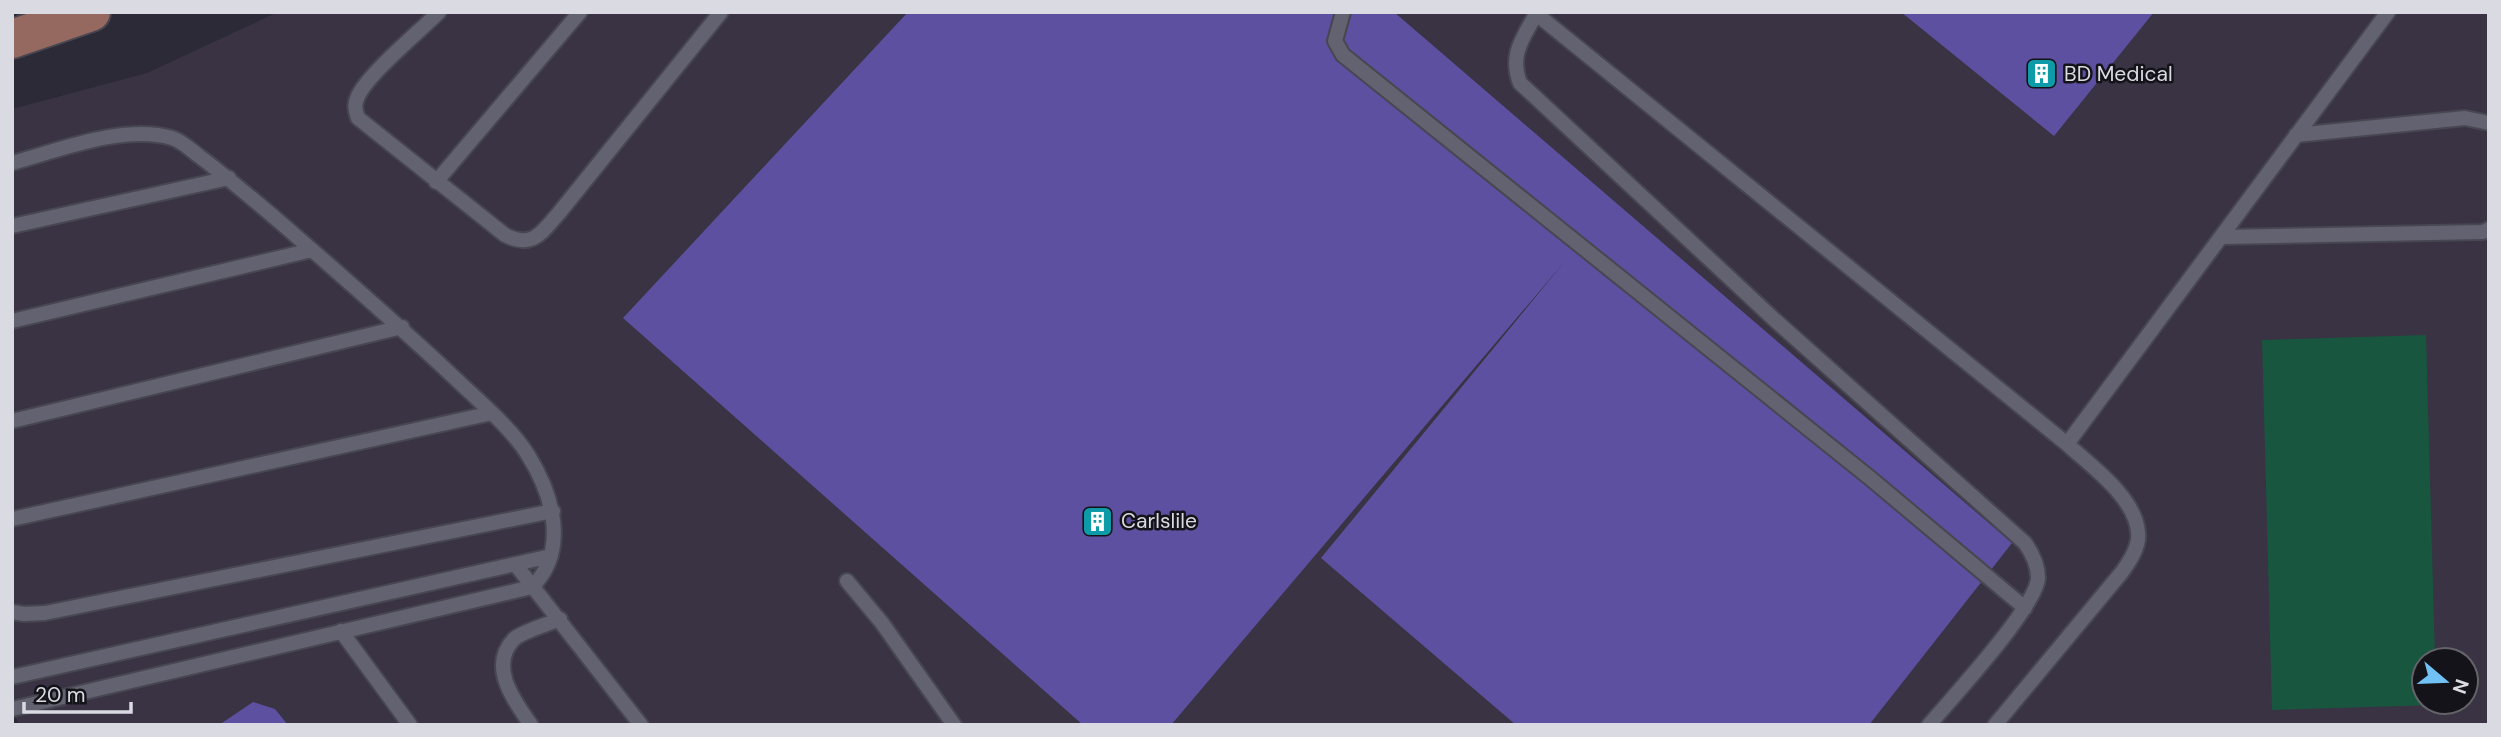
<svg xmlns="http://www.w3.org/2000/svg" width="2501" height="737" font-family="'DM Sans',sans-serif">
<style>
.industrial{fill:#393343;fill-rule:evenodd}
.green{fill:#19563f}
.building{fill:#5e50a0}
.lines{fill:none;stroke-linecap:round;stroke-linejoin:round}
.service-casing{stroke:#474651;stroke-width:18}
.primary-casing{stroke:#474651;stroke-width:42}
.service{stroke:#636270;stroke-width:14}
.primary{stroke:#95695f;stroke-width:38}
.labels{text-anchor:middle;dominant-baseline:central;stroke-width:5;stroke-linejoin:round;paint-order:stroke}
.poi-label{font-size:21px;fill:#dadae2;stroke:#141319;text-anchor:start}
</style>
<rect width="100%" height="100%" fill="#2b2a36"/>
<path class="industrial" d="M278 12H2489V725H20L12 712V109L147 73ZM2424 660H2466V702H2424Z"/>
<path class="green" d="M2426 335 2435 660H2424V702H2436V705L2272 710 2262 340Z"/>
<path class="building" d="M908 12H1394L2012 543 1869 725H1516L1321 558 1566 260 1171 725H1083L623 318Z
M1901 12H2154L2054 136Z
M253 702 275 709 288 725H219Z"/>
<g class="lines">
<defs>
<path id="service" d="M439 12C419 32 369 73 358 96 354 104 355 110 358 118L505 235C533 249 541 233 559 213L721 12
M1343 12 1335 41 1343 55 1870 478 2025 608
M1534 12 2067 444C2091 466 2135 497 2138 532 2140 546 2130 561 2122 572L1995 725
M1536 14C1523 38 1509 55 1520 83L1776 321 2025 543C2032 553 2038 566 2038 578 2037 606 1951 699 1929 725
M2296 135 2465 118 2489 123
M12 163C60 150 124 124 172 138 182 141 191 150 199 156 227 177 254 200 281 223 341 275 401 327 459 382 481 403 512 429 528 455 553 495 569 550 532 587L12 709
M436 182 580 12
M12 226 229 178
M2222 237 2483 232 2489 229
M12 321 312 250
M12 421 402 327
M2067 444 2388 12
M12 519 492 413
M515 564 641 725
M847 581 882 623 954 725
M12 612 24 614 45 613 553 511
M341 631 410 725
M12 677 551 556
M531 725C514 701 488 666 514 639 523 631 549 624 560 619"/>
<path id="primary" d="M12 39 91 12"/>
</defs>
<use href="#service" class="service-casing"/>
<use href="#primary" class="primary-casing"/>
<use href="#service" class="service"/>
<use href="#primary" class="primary"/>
</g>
<defs>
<symbol id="building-square" viewBox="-11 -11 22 22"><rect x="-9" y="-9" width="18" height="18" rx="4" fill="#0f9aa8" stroke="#141319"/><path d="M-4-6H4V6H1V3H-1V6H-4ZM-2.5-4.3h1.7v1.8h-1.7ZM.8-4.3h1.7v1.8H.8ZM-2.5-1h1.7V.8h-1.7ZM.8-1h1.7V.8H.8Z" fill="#fff"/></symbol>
</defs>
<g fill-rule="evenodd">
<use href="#building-square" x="2024" y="56" width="35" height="35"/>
<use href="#building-square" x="1080" y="504" width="35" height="35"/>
</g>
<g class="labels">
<g class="poi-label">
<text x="2064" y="74">BD Medical</text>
<text x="1121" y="521">Carlslile</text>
</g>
</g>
<rect width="2501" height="737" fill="none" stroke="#dadae2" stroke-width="28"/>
<g transform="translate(2445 681) rotate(109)"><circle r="33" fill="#141319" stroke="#636369" stroke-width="2"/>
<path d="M0-5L12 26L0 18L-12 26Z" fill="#72c1f5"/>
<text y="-10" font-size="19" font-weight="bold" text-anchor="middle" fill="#dadae2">N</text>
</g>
<path d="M24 702v10h107v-10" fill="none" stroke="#dadae2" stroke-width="3.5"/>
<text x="35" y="702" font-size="21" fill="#dadae2" stroke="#141319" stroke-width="5" paint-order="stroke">20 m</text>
</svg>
